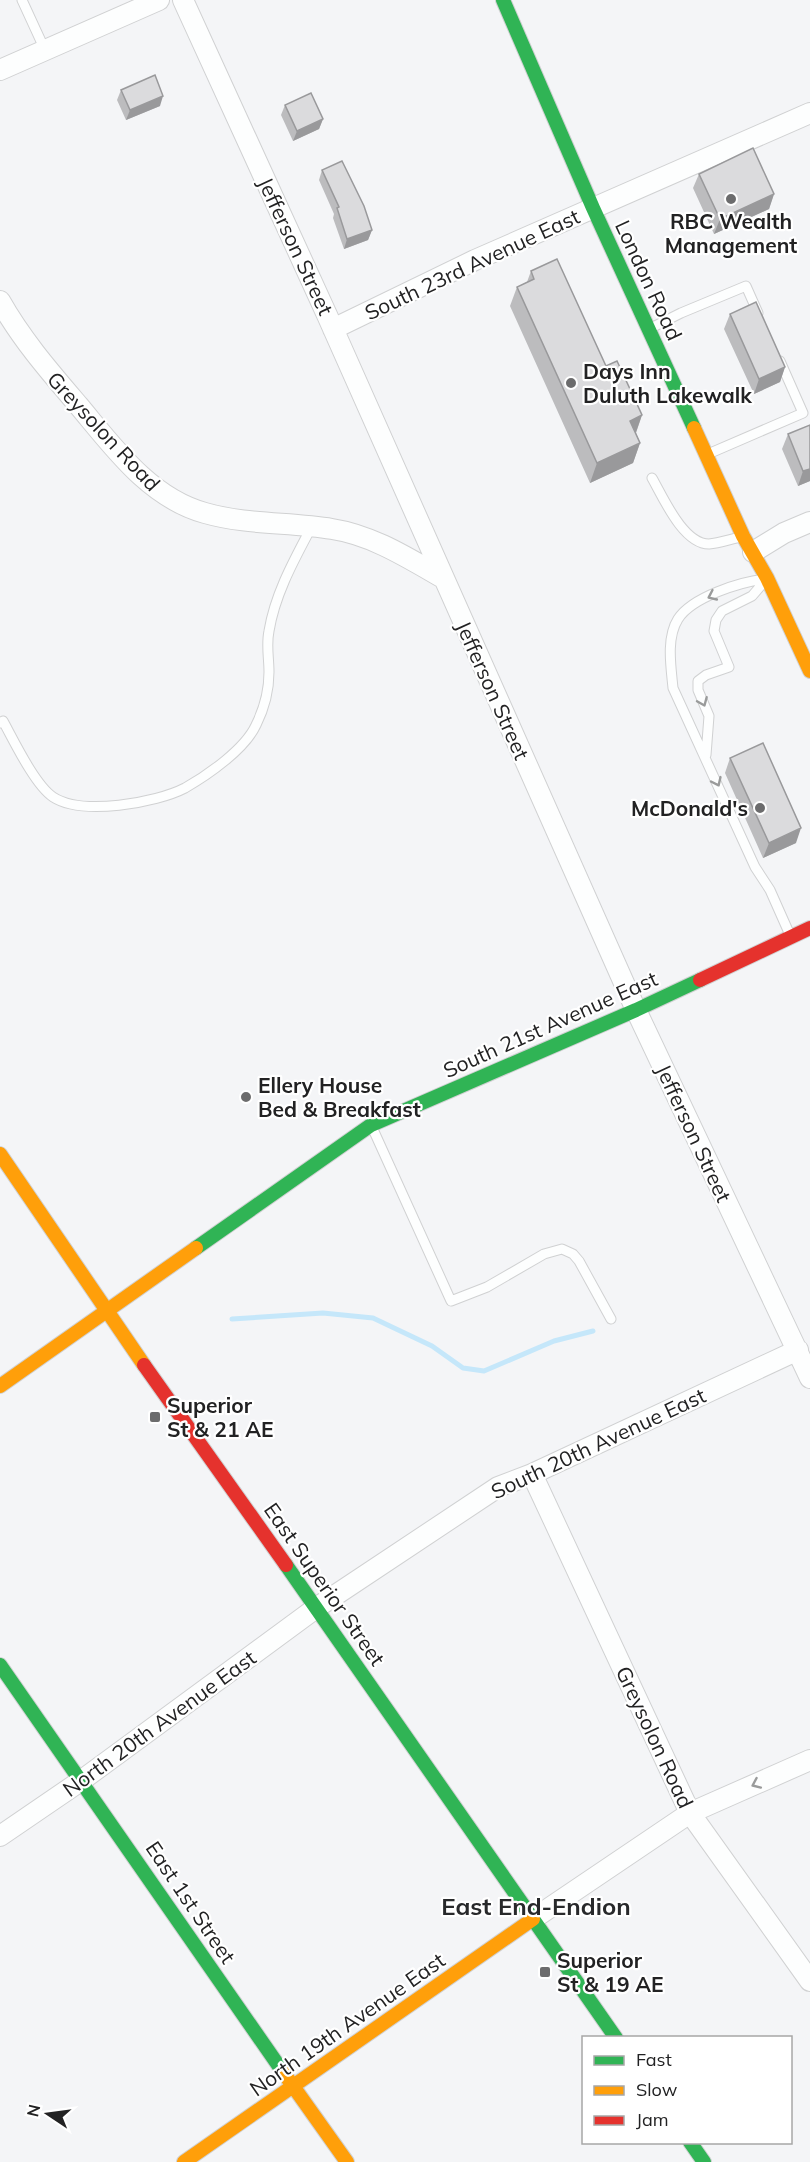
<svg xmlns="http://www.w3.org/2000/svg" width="810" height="2162" font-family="Mulish,sans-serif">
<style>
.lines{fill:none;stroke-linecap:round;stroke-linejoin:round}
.stream{stroke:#c5e7fa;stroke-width:5}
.lane-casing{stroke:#d0d1d2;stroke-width:11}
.street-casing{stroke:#d0d1d2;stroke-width:22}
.fast-casing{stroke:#d0d1d2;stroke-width:16}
.slow-casing{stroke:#d0d1d2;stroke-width:16}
.jam-casing{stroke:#d0d1d2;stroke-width:16}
.lane{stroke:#fdfefe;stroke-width:9}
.street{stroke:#fdfefe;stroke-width:20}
.fast{stroke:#30b455;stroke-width:14}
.slow{stroke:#ff9f0a;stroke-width:14}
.jam{stroke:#e5322d;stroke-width:14}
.wall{fill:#bcbcbe}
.shaded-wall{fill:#99999b}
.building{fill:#dbdbdd;stroke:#99999b;stroke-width:1.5}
.oneway{stroke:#9a9b9b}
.poi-dot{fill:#6c6c6d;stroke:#fff;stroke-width:2}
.labels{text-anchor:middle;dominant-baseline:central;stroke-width:4.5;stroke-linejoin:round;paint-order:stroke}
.poi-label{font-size:21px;font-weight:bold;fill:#222223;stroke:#fff;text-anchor:start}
.street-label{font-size:21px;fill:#222223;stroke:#fff}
.quarter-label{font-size:24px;font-weight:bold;fill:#28292b;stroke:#fff}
</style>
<rect width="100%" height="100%" fill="#f4f5f7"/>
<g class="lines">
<path class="stream" d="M232 1319 323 1313 373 1318 432 1346 463 1368 484 1371 554 1341 593 1331"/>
<defs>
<path id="lane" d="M22 0 45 50
M651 328 681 313 746 286 758 313
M708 454 803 413 780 361
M652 478C663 497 683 544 709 544 719 543 731 539 741 537
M765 579C740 582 692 597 678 619 666 638 671 667 673 688L755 867 770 890 790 935
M0 723 3 721C14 741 35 785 53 797 82 816 156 803 185 788 208 775 245 749 256 725 264 709 269 689 269 672 269 658 266 645 269 631 275 594 294 560 312 526
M706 755 709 716 698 690V681L706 675 729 667 714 631 716 620 722 611 752 596 764 582
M372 1127 451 1301 487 1287 544 1254 562 1249 573 1254 579 1261 611 1319"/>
<path id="street" d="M183 0 327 315 636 1010 810 1378
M0 70 159 0
M0 301C22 340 50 372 79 406 114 448 150 498 205 513 247 525 290 522 332 529 372 535 408 558 443 578
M333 329 475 260 810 113
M753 552 784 533 810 522
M532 1474 690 1813 810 1981
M0 1836 82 1780 316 1608 498 1487 532 1474 798 1350
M533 1919 690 1813 810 1760"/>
<path id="fast" d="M503 0 593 208 694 428
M196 1248 371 1125 636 1010 700 980
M286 1565 616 2038
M0 1665 283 2072
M690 2142 704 2162"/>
<path id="slow" d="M694 428 743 536 767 578 810 671
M0 1154 144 1365
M0 1386 196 1248
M283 2072 347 2162
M184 2162 533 1919"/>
<path id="jam" d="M700 980 810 928
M144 1365 286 1565"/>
</defs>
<use href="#lane" class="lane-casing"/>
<use href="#street" class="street-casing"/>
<use href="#fast" class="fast-casing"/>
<use href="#slow" class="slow-casing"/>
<use href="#jam" class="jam-casing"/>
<use href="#lane" class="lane"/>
<use href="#street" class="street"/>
<use href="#fast" class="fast"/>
<use href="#slow" class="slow"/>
<use href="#jam" class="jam"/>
</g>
<path class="wall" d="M121 90 160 106 126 120 117 100Z
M285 105 323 119 319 129 293 141 281 115Z
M322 170 372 230 368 240 344 249 333 218 334 214 319 180Z
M699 174 774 194 769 209 714 234 693 188Z
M531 271 606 366 642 415 636 433 640 443 633 463 590 483 510 306 517 287 527 282Z
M730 314 785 367 780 382 754 394 724 329Z
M788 434 810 481 798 486 782 449Z
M730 758 796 843 763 858 725 773Z"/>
<path class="shaded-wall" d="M163 96 160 106 126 120 130 110Z
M323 119 319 129 293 141 297 131Z
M774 194 769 209 714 234 720 219Z
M372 230 368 240 344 249 347 239Z
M785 367 780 382 754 394 759 379Z
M642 415 635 435 630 421Z
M640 443 633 463 590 483 597 463Z
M810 469V481L798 486 803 471Z
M801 828 796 843 763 858 769 843Z"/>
<path class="building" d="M155 75 163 96 130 110 121 90Z
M311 93 323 119 297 131 285 105Z
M753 148 774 194 720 219 699 174Z
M342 161 364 206 372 230 347 239 337 208 339 207 322 170Z
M557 259 606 366 617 361 642 415 630 421 640 443 597 463 517 287 534 279 531 271Z
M756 302 785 367 759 379 730 314Z
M810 425V469L803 471 788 434Z
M763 743 801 828 769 843 730 758Z"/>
<defs><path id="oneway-chevron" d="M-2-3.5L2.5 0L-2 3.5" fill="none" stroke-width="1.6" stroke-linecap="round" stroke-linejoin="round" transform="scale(1.5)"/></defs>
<g class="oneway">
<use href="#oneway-chevron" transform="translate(712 596) rotate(155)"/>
<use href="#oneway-chevron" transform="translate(703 702) rotate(67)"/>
<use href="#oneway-chevron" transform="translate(717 782) rotate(65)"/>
<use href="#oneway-chevron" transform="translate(756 1784) rotate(156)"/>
</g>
<g class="poi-dot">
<circle cx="731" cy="199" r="6"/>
<circle cx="571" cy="383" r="6"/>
<circle cx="760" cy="808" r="6"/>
<circle cx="246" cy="1097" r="6"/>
<rect x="149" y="1411" width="12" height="12" rx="3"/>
<rect x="539" y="1966" width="12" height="12" rx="3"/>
</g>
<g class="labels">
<g class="poi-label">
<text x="731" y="221" text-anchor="middle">RBC Wealth<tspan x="731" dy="24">Management</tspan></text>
<text x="583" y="371">Days Inn<tspan x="583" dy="24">Duluth Lakewalk</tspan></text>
<text x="748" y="808" text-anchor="end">McDonald's</text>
<text x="258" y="1085">Ellery House<tspan x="258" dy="24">Bed &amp; Breakfast</tspan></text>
<text x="167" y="1405">Superior<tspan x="167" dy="24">St &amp; 21 AE</tspan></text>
<text x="557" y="1960">Superior<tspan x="557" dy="24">St &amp; 19 AE</tspan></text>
</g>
<g class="street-label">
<text transform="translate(296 246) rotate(65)">Jefferson Street</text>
<text transform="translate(472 264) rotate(-25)">South 23rd Avenue East</text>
<text transform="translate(649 280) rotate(65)">London Road</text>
<text transform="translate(104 431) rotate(47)">Greysolon Road</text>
<text transform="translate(493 690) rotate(66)">Jefferson Street</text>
<text transform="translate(550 1024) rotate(-24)">South 21st Avenue East</text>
<text transform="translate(694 1133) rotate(65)">Jefferson Street</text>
<text transform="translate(598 1443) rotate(-25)">South 20th Avenue East</text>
<text transform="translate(325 1584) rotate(55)">East Superior Street</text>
<text transform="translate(159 1723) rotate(-36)">North 20th Avenue East</text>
<text transform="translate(655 1737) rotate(65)">Greysolon Road</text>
<text transform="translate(191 1902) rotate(56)">East 1st Street</text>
<text transform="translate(347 2024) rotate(-35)">North 19th Avenue East</text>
</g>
<g class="quarter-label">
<text x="536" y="1906">East End-Endion</text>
</g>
</g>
<rect x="582" y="2036" width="210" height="108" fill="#ffffff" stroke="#a7a7a7" stroke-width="1.5"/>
<rect x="594" y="2056" width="30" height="9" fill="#30b455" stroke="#a7a7a7" stroke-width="1.5"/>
<text x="636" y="2066" font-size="18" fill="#222223">Fast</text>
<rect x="594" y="2086" width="30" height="9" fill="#ff9f0a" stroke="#a7a7a7" stroke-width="1.5"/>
<text x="636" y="2096" font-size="18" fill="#222223">Slow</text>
<rect x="594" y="2116" width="30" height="9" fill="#e5322d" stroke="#a7a7a7" stroke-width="1.5"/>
<text x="636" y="2126" font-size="18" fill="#222223">Jam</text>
<g transform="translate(48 2114) rotate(283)" stroke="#ffffff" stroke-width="4.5" paint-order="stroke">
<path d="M0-4.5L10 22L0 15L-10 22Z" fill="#222223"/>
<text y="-9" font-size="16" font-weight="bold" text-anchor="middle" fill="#222223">N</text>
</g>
</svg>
